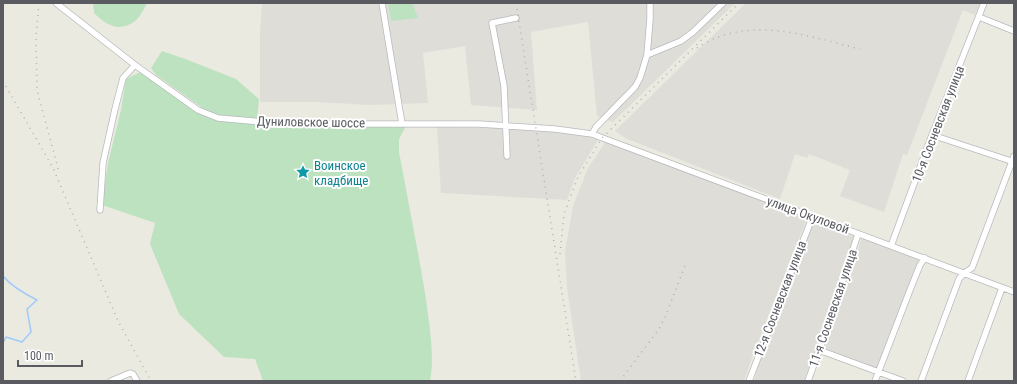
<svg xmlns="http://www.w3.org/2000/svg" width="1017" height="384" font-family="'Roboto Condensed',sans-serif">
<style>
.industrial{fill:#dfddd8}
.green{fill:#bde2c0}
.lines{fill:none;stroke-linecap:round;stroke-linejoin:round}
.stream{stroke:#a0cafb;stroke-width:1.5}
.minor-casing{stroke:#b8b9be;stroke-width:7}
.minor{stroke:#fff;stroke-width:5.5}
.rail{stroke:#b1b2b2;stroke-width:1.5;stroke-dasharray:1 5;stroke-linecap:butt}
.labels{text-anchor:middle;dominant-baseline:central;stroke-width:4;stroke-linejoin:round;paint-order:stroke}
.street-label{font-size:13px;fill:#595b60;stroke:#fff}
.culture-label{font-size:13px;fill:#0d838f;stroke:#fff;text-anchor:start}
</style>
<rect width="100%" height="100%" fill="#ebeae0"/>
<path class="industrial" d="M262 3H735L613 122 597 116 588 22 531 32 537 110 471 105 465 46 423 53 428 103 369 105 317 102H260V32Z
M746 3H980L975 15 963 10 907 155 903 154 884 212 840 196 850 170 809 154 807 158 795 154 780 199 625 138 615 131Z
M437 127 505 128 559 132 588 136 598 140 575 178 567 200 441 193Z
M606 141 807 219 752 357 744 381H581L567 288 565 251 573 206 588 168Z
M814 221 854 237 804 381H754L760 361Z
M862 237 921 260 878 371 824 350Z"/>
<path class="green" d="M93 3H147C144 9 140 17 135 21 119 33 106 25 94 13Z
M388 3H412L418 18 391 21Z
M162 51 188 60 236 79 259 99 257 119 214 114 201 107 156 75 151 68Z
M143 71 200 113C225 126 254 123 281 124 322 126 364 126 406 126L399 139V152C408 201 418 250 426 299 429 323 435 357 430 381H263L255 359 224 357 179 314 150 244 155 223 102 205 108 163 121 110 126 79Z"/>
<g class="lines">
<path class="stream" d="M3 276C12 287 25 294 37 300L27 309 31 332 22 342 6 337 3 343"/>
<defs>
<path id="minor" d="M56 3 135 65 198 110 218 118 263 122 317 124H479L555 129 592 134 1014 292
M382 3 402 124
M979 17 1014 31
M647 55 650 19V3
M592 134 596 127 635 87 640 78 647 55 681 41 693 32 723 3
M932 135 1014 162
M507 156 504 86 492 23 516 18
M100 210 103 163 115 109 123 78 135 65
M891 246 932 135 984 3
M819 350 903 381
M111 381 130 373 133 374 137 381
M749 381 812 218
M808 381 831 317 858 234
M875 381 910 290 920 265 925 258
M921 381 959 279 964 273 972 268 1014 156
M968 381 1002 288"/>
</defs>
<use href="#minor" class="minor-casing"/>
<use href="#minor" class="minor"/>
<path class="rail" d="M39 3 36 37 37 90 59 172
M516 3 576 381
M697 48C748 14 807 36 860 49
M3 81 53 168 118 321 151 381
M560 254 564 214 578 177 602 138 739 3
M620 381 659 329 666 315 686 263"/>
</g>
<defs>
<symbol id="sight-bare" viewBox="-9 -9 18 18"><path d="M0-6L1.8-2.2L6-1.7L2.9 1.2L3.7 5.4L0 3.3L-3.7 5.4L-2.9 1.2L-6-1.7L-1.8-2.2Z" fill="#0f9aa8" stroke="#fff" stroke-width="2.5" paint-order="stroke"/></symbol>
</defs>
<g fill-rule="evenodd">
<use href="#sight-bare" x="293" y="162" width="20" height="20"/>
</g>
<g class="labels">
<g class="street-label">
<text transform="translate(311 122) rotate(1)">Дуниловское шоссе</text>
<text transform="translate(938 124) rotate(-69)">10-я Сосневская улица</text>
<text transform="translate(808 215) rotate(20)">улица Окуловой</text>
<text transform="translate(780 299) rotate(-69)">12-я Сосневская улица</text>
<text transform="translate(833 308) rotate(-71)">11-я Сосневская улица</text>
</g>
<g class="culture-label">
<text x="314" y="165">Воинское<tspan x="314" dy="15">кладбище</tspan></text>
</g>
</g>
<rect width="1017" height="384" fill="none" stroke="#595b60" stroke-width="8"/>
<path d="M18 360v6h64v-6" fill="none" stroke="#595b60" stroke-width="2"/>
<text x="24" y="360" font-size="12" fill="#595b60" stroke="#ffffff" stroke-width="3" paint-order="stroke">100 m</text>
</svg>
